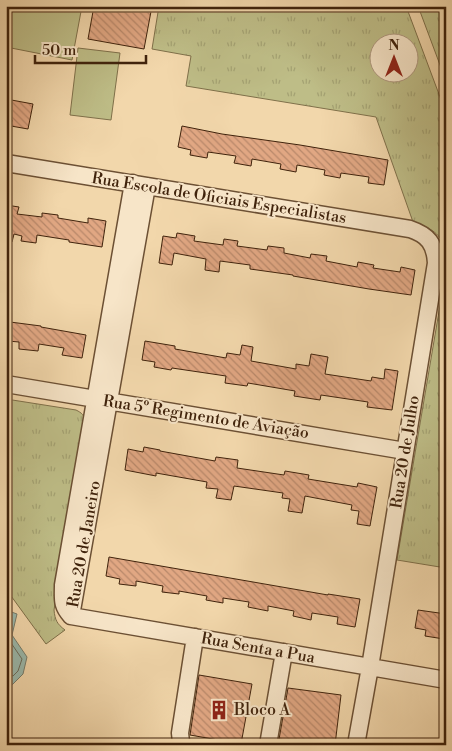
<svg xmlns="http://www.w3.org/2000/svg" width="452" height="751" font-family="'Libre Bodoni',serif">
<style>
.grass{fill:url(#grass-tufts);stroke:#7f704a;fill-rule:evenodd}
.garden{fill:#bebd87;stroke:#7f704a}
.water{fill:#9bb9ac;stroke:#777d6c}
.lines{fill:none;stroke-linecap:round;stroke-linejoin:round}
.shore{stroke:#6e6e5c;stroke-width:1}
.building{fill:url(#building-back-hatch);stroke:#40230c}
.street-casing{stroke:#6c5034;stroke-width:19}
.street{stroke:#f7e5c8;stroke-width:16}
.labels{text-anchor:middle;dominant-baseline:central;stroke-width:4;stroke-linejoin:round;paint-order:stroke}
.street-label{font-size:16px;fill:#40230c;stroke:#f7e5c8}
.poi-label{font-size:16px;fill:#40230c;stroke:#f7e5c8;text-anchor:start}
</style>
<defs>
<pattern id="grass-tufts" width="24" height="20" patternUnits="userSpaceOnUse" patternTransform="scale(1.25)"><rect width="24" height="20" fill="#bebd87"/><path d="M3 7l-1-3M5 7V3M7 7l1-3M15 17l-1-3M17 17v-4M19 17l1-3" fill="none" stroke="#a4a273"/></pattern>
<pattern id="building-back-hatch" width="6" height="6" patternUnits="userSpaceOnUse" patternTransform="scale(1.25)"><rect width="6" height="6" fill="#e1a783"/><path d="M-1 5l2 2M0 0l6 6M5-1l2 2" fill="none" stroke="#b8886a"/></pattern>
</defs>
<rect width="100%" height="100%" fill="#f2d7ab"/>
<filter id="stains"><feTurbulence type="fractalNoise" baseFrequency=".004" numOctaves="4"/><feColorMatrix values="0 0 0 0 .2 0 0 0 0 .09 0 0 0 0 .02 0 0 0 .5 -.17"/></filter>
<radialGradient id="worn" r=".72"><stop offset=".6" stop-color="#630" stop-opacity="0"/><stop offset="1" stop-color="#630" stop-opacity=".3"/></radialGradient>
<path class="grass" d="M159 6H406L446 113V252C443 234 429 227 413 222L376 117 186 86 191 56 152 49ZM380 42H410V72H380Z
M418 6H446V81Z
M446 270V568L397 560Z
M6 399 76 410C82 413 84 415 85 421L54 610C55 620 57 624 65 630L46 644 6 589Z"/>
<path class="garden" d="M6 6H82L72 60 6 47Z
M78 48 120 53 111 120 70 115Z"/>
<path class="water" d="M6 610 17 614 12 635 27 657 23 674 12 685 6 677Z"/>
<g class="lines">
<path class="shore" d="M6 615 10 618 7 633V637L22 659 18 671 13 676 6 675"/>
</g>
<path class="building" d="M94 6H152L144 49 88 39Z
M6 99 33 104 28 129 11 126 12 120 6 119Z
M182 126 222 134 300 145 388 160 384 185 368 183 369 177 341 173 340 178 324 175 325 170 297 165 296 172 280 169 281 164 252 159 251 166 234 163 236 156 208 152 207 158 190 155 191 150 178 147Z
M6 205 19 207 17 214 42 217V213L58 215V218L88 223V218L106 221 102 247 69 242V240L37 235 36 243 21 241 22 236 14 234 12 242 6 241Z
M177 233 195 236 194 241 223 245 224 239 238 241 237 246 267 250 268 246 284 248V253L310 258 311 254 327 256 326 261 357 267 358 262 374 265 373 268 400 272 401 267 415 270 411 295 369 289 293 276V275L250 269V265L220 261 219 272 205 270 206 259 174 253 172 265 159 263 163 236 176 238Z
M10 322 41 326V327L86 335 82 358 62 355 64 348 39 344 38 351 19 349V342L8 341Z
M145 341 175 346V349L226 358 227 353 240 355 242 345 253 347 251 361 296 369V364L309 366 311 354 328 357 325 374 371 381 372 377 384 379 385 369 398 371 392 410 367 407 368 402 321 395 320 400 294 396 295 391 248 383 247 386 225 383 226 376 172 368 171 370 154 367 155 362 142 360Z
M144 447 160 450V451L215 461 216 457 238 460 237 468 284 475 285 471 309 475 308 479 357 487 358 483 377 487 370 526 357 524 359 511 351 510 352 505 305 496 302 513 288 511 290 499 282 498 283 493 234 486 231 500 216 498 218 489 206 488 207 482 156 473V476L125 470 128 449 143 452Z
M109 557 328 595V594L360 599 355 627 337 624 338 617 312 613 311 620 293 616 294 611 268 606V611L248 607 249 602 223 598V603L206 600 207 596 179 591V594L162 592 163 586 136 581V586L119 584 120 579 106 576Z
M418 610 446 614 444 639 425 636 426 630 415 628Z
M199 675 252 684 241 744 190 735Z
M288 688 341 695 335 745H278Z"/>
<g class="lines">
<defs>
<path id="street" d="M6 163 410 229C428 235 435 244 436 263L370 667 356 745
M6 384 405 451
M71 616C61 605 63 599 63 585L133 183
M71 616 147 186
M71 616 446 680
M183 745 181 742 180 733 195 637
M268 745 284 652"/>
</defs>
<use href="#street" class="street-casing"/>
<use href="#street" class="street"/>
</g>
<defs>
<symbol id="building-bare" viewBox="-9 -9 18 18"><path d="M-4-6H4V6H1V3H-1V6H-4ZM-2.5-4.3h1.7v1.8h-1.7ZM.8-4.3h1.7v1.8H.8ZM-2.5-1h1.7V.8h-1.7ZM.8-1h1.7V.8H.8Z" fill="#8f2418" stroke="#f7e5c8" stroke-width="2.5" paint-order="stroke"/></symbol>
</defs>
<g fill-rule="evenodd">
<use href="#building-bare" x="205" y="696" width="28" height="28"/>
</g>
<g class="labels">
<g class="street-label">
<text transform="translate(219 198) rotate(9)">Rua Escola de Oficiais Especialistas</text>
<text transform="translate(206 417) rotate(9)">Rua 5º Regimento de Aviação</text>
<text transform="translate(405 452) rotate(-81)">Rua 20 de Julho</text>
<text transform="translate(84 544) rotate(-80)">Rua 20 de Janeiro</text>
<text transform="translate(258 648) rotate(10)">Rua Senta a Pua</text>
</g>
<g class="poi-label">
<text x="234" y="710">Bloco A</text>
</g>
</g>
<rect width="452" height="751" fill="none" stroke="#f2d7ab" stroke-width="25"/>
<rect x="8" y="8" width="437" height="736" fill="none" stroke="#40230c" stroke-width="2.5"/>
<rect x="12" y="12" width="427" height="726" fill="none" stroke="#40230c"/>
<g transform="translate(394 58)"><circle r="24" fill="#f7e5c8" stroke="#ae977d"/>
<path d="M0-4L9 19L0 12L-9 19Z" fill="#8f2418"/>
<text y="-8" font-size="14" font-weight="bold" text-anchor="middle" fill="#40230c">N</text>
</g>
<path d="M35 55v8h111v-8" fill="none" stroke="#40230c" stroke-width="2.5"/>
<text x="42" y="55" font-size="15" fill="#40230c" stroke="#f7e5c8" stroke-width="4" paint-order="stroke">50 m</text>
<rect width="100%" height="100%" filter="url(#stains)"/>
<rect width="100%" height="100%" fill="url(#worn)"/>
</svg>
